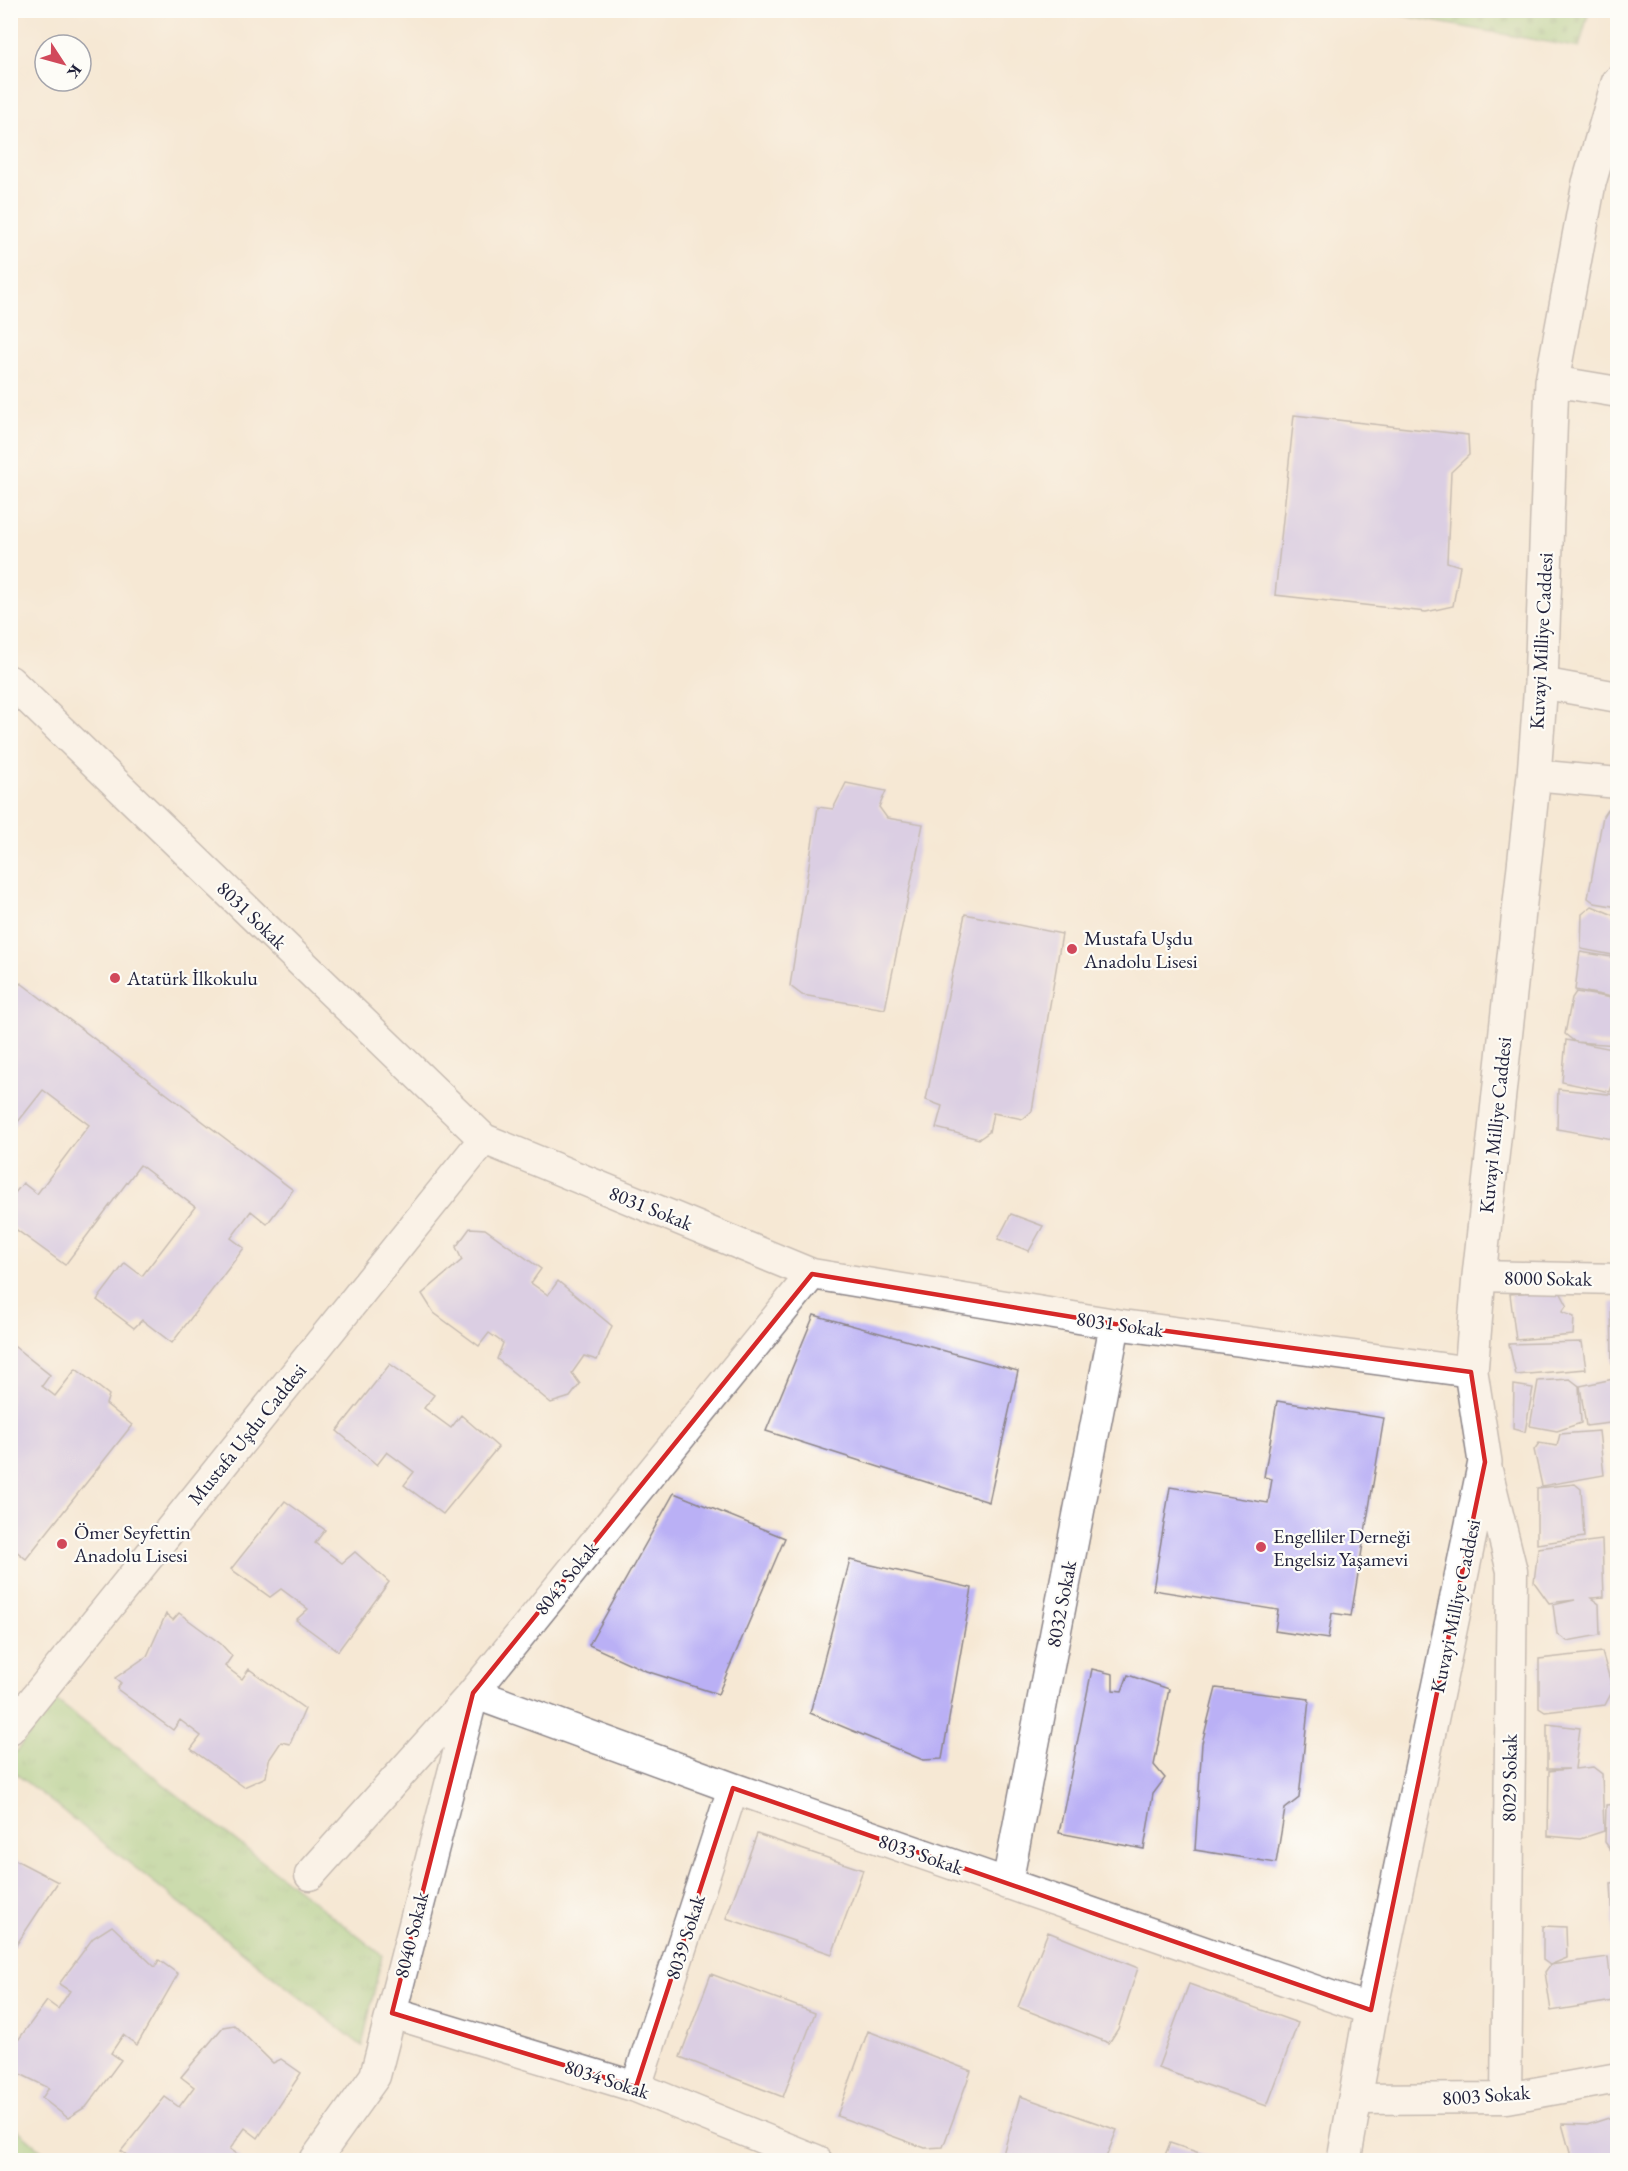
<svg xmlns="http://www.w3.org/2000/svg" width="1628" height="2171" font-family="'EB Garamond',serif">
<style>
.cemetery{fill:url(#cemetery-stones);stroke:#5c775c;stroke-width:1.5}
.park{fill:url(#park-tufts);stroke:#5c775c;stroke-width:1.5}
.building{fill:#bab0f5}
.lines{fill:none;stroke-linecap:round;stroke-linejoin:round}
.street-casing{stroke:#8c8588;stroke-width:33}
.secondary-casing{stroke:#8c8588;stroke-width:36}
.street{stroke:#fff;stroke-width:30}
.secondary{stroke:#fff;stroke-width:33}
.marked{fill:none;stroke:#d62828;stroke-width:4.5;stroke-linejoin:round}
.poi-dot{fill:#d1495b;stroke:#fdfcf7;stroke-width:2}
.labels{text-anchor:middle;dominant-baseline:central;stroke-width:4.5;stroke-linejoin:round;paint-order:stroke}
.street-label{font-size:20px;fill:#22223b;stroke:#fdfcf7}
.poi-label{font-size:20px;fill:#22223b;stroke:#fdfcf7;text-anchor:start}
</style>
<defs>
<pattern id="cemetery-stones" width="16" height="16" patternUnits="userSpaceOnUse" patternTransform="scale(1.5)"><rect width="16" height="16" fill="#97cc7e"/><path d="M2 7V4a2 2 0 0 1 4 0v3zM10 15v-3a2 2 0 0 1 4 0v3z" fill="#82af6e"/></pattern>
<pattern id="park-tufts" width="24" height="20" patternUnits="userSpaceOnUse" patternTransform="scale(1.5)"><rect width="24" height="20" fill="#97cc7e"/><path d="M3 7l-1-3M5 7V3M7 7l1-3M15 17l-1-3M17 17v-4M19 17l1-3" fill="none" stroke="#82af6e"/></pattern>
</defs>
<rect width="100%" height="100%" fill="#fdfcf7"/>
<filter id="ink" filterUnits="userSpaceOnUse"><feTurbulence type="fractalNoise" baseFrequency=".0167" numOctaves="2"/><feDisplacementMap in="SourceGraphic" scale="12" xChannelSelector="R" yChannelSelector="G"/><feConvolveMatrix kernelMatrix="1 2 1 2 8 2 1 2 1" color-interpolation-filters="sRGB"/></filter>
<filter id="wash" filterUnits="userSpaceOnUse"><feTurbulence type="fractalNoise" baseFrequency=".008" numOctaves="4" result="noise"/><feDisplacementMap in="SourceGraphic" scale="24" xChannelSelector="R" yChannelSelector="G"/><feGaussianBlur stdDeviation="1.35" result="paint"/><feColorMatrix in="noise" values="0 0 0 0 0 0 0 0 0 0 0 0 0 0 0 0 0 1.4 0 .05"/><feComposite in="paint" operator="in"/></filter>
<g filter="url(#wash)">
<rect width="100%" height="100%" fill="#f6e8d4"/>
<path class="cemetery" d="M1377 11H1589L1579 48Z"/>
<path class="park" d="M56 1700 382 1955 362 2046 11 1770V1758Z
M11 2124 53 2160H11Z"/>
<g id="blocks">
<path class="building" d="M1294 415 1468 435 1469 455 1451 472 1447 562 1460 566 1453 606 1426 612 1275 595Z
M846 783 886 791 879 807 887 818 923 824 885 1009 802 995 790 986 818 807 833 809Z
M1607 810 1618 811V907L1595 903 1588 898 1603 816Z
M1592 906 1618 917V956L1581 949 1582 914Z
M965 914 1062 934 1032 1111 1023 1119 993 1113 989 1132 979 1139 936 1128 942 1106 926 1100Z
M1580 952 1618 958V998L1575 990Z
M21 983 293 1190 267 1224 251 1211 231 1238 244 1248 172 1343 142 1320 134 1328 97 1300 125 1263 142 1276 195 1207 140 1165 65 1265 10 1225V1199L23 1183 37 1194 89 1125 43 1090 10 1132V994Z
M1576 992 1618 999V1045L1575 1042 1565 1034 1572 998Z
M1566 1040 1618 1050V1069L1610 1092 1562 1082Z
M1558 1089 1618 1095V1140L1557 1129Z
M1011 1214 1043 1226 1029 1251 998 1239Z
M470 1228 485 1229 541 1269 531 1283 548 1295 558 1281 612 1326 597 1360 584 1356 572 1373 580 1384 570 1397 551 1403 497 1359 503 1343 489 1333 479 1346 434 1313 422 1294 462 1260 456 1247Z
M1559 1290 1567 1305 1562 1312 1574 1317 1573 1335 1516 1340 1510 1294Z
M1618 1302V1364L1612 1363 1611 1303Z
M814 1315 1018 1371 989 1502 766 1431Z
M1582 1342 1586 1369 1516 1375 1509 1344Z
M10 1343 50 1375 42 1386 55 1396 76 1369 109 1395 106 1404 132 1425 26 1559 10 1546Z
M390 1364 434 1395 424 1408 451 1428 461 1415 498 1447 443 1514 404 1485 414 1472 387 1452 377 1465 337 1431Z
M1618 1378V1422L1586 1426 1580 1386Z
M1570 1379 1579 1386 1581 1423 1557 1431 1530 1426 1538 1381Z
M1514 1385 1533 1388 1525 1432 1513 1429Z
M1277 1401 1384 1418 1351 1616 1332 1613 1328 1639 1275 1631 1278 1610 1153 1590 1170 1487 1268 1503 1272 1479 1264 1477Z
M1599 1431 1604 1475 1542 1486 1534 1450 1539 1443 1557 1446 1560 1434Z
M1575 1484 1581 1489 1584 1537 1537 1544V1488Z
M674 1493 785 1538 718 1694 646 1671 589 1645Z
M285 1501 325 1530 315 1543 342 1563 355 1552 389 1582 338 1651 296 1620 308 1609 281 1589 270 1597 231 1569Z
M1602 1540 1604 1597 1591 1598 1599 1604 1600 1635 1567 1641 1557 1634 1553 1605 1575 1600 1549 1603 1534 1582 1538 1548Z
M850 1560 972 1588 942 1759 923 1760 810 1713Z
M179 1613 221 1644 232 1656 225 1666 242 1679 249 1669 305 1709 290 1744 281 1742 269 1760 266 1777 244 1787 191 1749 201 1736 180 1720 173 1730 117 1689 121 1683 115 1678 147 1656 166 1614 173 1620Z
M1602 1652 1613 1690 1605 1705 1545 1712 1539 1708V1659Z
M1092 1669 1113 1674V1690L1122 1691 1128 1675 1169 1689 1154 1765 1165 1778 1153 1794 1144 1849 1059 1833Z
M1216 1688 1309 1699 1299 1798 1285 1809 1276 1863 1195 1850 1202 1743Z
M1547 1724 1580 1728 1575 1769 1593 1767 1602 1774 1604 1831 1580 1839 1548 1836 1549 1771 1569 1769H1547Z
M1618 1804V1851L1612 1852 1605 1842 1606 1805Z
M757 1834 863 1870 832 1954 726 1918Z
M10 1857 58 1882 15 1947 10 1943Z
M1618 1882V1941H1614L1611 1883Z
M112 1926 155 1967 159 1960 178 1974 137 2045 123 2035 111 2053 121 2060 87 2106 68 2118 42 2098 49 2088 10 2069V2051L47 2001 58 2009 70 1991 59 1984 93 1938Z
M1543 1926 1566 1927 1567 1958 1550 1965 1543 1960Z
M1048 1932 1138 1968 1118 2029 1109 2043 1018 2007Z
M1608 1957 1613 2001 1551 2011 1545 1972 1550 1965Z
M711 1974 815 2013 783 2097 680 2057Z
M1189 1984 1298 2023 1267 2106 1158 2068Z
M234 2025 273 2063 281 2059 301 2073 258 2138 245 2128 230 2149 240 2156 237 2160H125L128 2156 121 2151 165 2097 179 2107 194 2087 181 2077 223 2027Z
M868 2031 971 2071 943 2147 925 2148 837 2116Z
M1020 2096 1117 2130 1105 2160H998L1003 2154Z
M1618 2115V2160H1572L1562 2124 1587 2125Z
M1170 2143 1220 2160H1163Z"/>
</g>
</g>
<g filter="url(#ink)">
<use href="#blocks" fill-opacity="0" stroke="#8c8588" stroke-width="1.5"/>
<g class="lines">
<defs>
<path id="street" d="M1552 381 1618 392
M10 681 484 1139 812 1274 1115 1324 1471 1372
M1541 683 1618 697
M1534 775 1618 783
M1479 1276 1618 1279
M1485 1462 1512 1571 1506 2098
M473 1693 733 1788 1371 2010
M10 1729 484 1139
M310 1875 473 1693 812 1274
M1007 1884 1115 1324
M392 2013 636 2087 816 2160
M636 2087 733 1788
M1354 2099 1506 2098 1618 2078
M315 2160 375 2076 472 1699"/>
<path id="secondary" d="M1344 2160 1371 2010 1485 1462 1471 1372 1479 1276 1534 775 1541 683 1552 381 1589 183 1618 83"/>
</defs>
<use href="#street" class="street-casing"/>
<use href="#secondary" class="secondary-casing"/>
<use href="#street" class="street"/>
<use href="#secondary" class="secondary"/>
</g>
</g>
<path d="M0 0H1628V2171H0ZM812 1274 1115 1324 1471 1372 1485 1462 1371 2010 733 1788 636 2087 392 2013 473 1693Z" fill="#f6e8d4" fill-opacity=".55" fill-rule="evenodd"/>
<path class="marked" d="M812 1274 1115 1324 1471 1372 1485 1462 1371 2010 733 1788 636 2087 392 2013 473 1693Z"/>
<g class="poi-dot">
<circle cx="1072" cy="949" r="6"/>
<circle cx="115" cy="978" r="6"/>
<circle cx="62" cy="1544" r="6"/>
<circle cx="1261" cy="1547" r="6"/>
</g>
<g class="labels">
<g class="street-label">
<text transform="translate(1541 641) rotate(-87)">Kuvayi Milliye Caddesi</text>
<text transform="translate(252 915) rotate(44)">8031 Sokak</text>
<text transform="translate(1495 1125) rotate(-84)">Kuvayi Milliye Caddesi</text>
<text transform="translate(651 1208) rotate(22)">8031 Sokak</text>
<text transform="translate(1548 1278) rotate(1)">8000 Sokak</text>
<text transform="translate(1120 1324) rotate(8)">8031 Sokak</text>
<text transform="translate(247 1434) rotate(-51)">Mustafa Uşdu Caddesi</text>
<text transform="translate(566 1578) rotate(-51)">8043 Sokak</text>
<text transform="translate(1061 1604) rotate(-79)">8032 Sokak</text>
<text transform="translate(1455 1606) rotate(-78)">Kuvayi Milliye Caddesi</text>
<text transform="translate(1509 1778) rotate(-89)">8029 Sokak</text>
<text transform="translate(921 1854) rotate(19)">8033 Sokak</text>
<text transform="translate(411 1935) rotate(-76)">8040 Sokak</text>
<text transform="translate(685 1937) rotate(-72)">8039 Sokak</text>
<text transform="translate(607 2079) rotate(18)">8034 Sokak</text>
<text transform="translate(1486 2095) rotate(-4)">8003 Sokak</text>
</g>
<g class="poi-label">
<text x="1084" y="938">Mustafa Uşdu<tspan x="1084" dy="23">Anadolu Lisesi</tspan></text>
<text x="127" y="978">Atatürk İlkokulu</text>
<text x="74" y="1532">Ömer Seyfettin<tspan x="74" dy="23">Anadolu Lisesi</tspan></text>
<text x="1273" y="1536">Engelliler Derneği<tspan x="1273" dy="23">Engelsiz Yaşamevi</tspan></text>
</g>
</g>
<rect width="1628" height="2171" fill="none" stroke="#fdfcf7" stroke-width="36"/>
<g transform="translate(63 63) rotate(126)"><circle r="28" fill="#fdfcf7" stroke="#a5a5ac" stroke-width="1.5"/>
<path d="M0-4.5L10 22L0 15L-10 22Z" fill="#d1495b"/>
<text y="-9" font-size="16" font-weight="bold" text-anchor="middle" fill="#22223b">K</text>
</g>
</svg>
